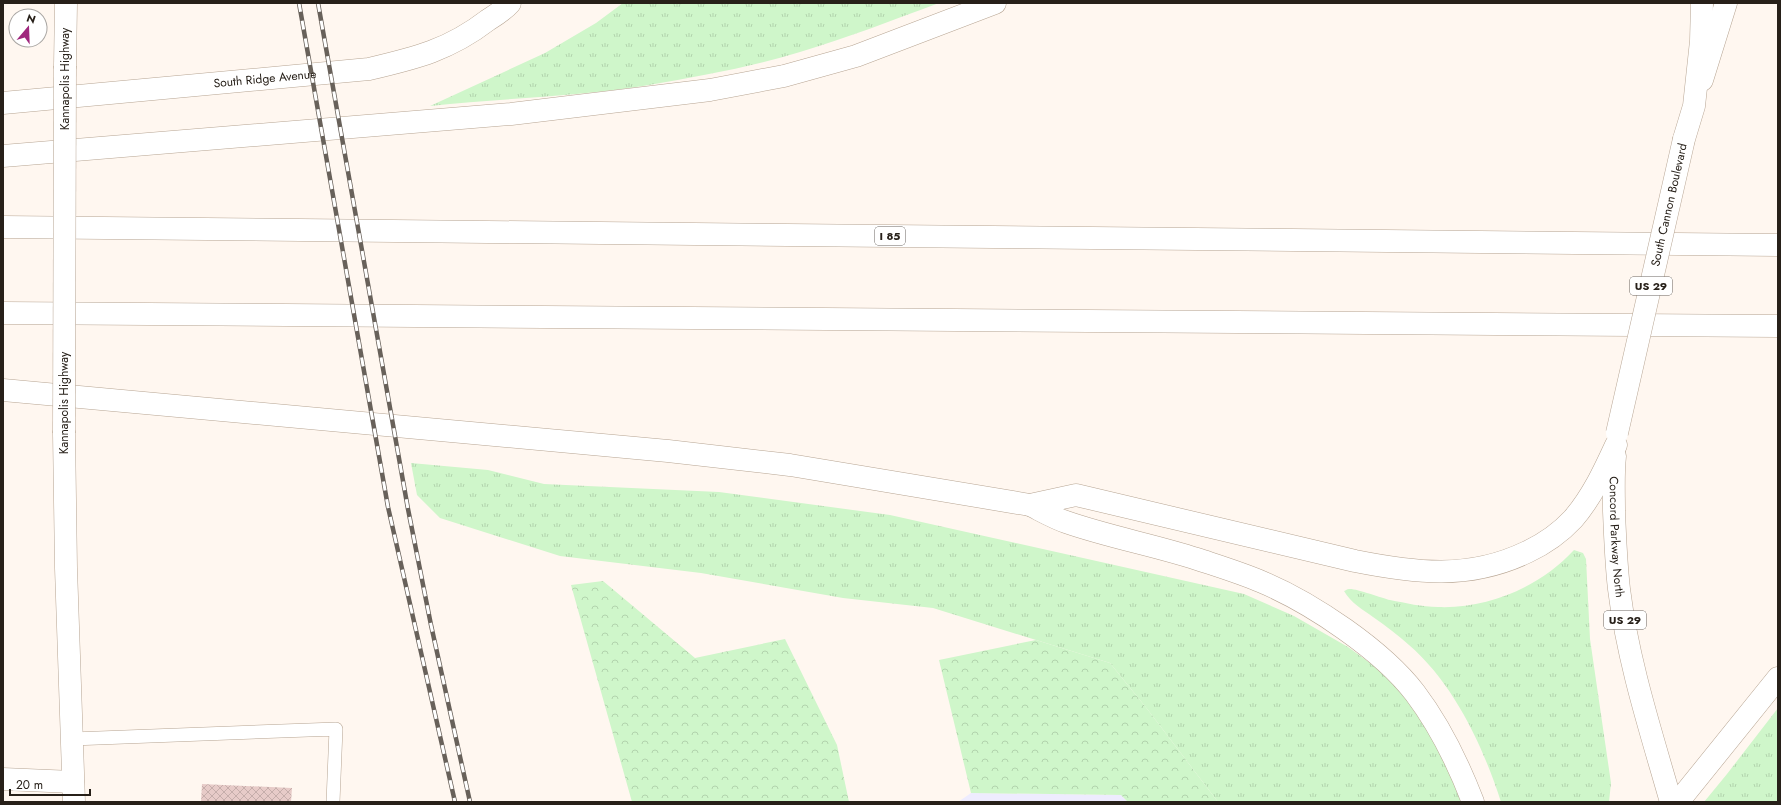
<svg xmlns="http://www.w3.org/2000/svg" width="1781" height="805" font-family="Jost,sans-serif">
<style>
.commercial{fill:#eeecfe}
.grass{fill:url(#grass-tufts)}
.forest{fill:url(#forest-crowns)}
.building{fill:url(#building-cross-hatch)}
.lines{fill:none;stroke-linecap:round;stroke-linejoin:round}
.lane-casing{stroke:#b7a593;stroke-width:14}
.street-casing{stroke:#b7a593;stroke-width:23}
.secondary-casing{stroke:#b7a593;stroke-width:23}
.primary-casing{stroke:#b7a593;stroke-width:23}
.highway-casing{stroke:#b7a593;stroke-width:23}
.lane{stroke:#fff;stroke-width:13}
.street{stroke:#fff;stroke-width:22}
.secondary{stroke:#fff;stroke-width:22}
.primary{stroke:#fff;stroke-width:22}
.highway{stroke:#fff;stroke-width:22}
.rail-casing{stroke:#68615a;stroke-width:4.5}
.rail{stroke:#fff;stroke-width:3;stroke-dasharray:9;stroke-linecap:butt}
.secondary-bridge-casing{stroke:#b7a593;stroke-width:23;stroke-linecap:butt}
.highway-bridge-casing{stroke:#b7a593;stroke-width:23;stroke-linecap:butt}
.secondary-bridge{stroke:#fff;stroke-width:22}
.highway-bridge{stroke:#fff;stroke-width:22}
.labels{text-anchor:middle;dominant-baseline:central;stroke-width:3;stroke-linejoin:round;paint-order:stroke}
.shield{fill:#fff;stroke:#68635e;stroke-width:1}
.shield-label{font-size:11px;font-weight:bold;fill:#272019}
.street-label{font-size:12px;fill:#272019;stroke:#fff}
</style>
<defs>
<pattern id="grass-tufts" width="24" height="20" patternUnits="userSpaceOnUse"><rect width="24" height="20" fill="#cff6ca"/><path d="M3 7l-1-3M5 7V3M7 7l1-3M15 17l-1-3M17 17v-4M19 17l1-3" fill="none" stroke="#b2d3ad"/></pattern>
<pattern id="forest-crowns" width="20" height="18" patternUnits="userSpaceOnUse"><rect width="20" height="18" fill="#cff6ca"/><path d="M2 6a3 3 0 1 1 6 0M12 15a3 3 0 1 1 6 0" fill="none" stroke="#b2d3ad"/></pattern>
<pattern id="building-cross-hatch" width="8" height="8" patternUnits="userSpaceOnUse"><rect width="8" height="8" fill="#e7cbc8"/><path d="M0 0l8 8M0 8l8-8" fill="none" stroke="#c6aeab"/></pattern>
</defs>
<rect width="100%" height="100%" fill="#fff7f0"/>
<path class="commercial" d="M971 793 1121 795 1128 802H958Z"/>
<path class="grass" d="M623 3H939C893 20 847 38 800 52 751 67 699 76 649 85 577 97 503 98 430 106L545 53 596 23Z
M411 463 488 470 544 484 719 492 890 515 1244 594 1294 616 1348 647 1396 682 1475 802H1218L1148 710 1110 663 933 608 843 598 701 573 560 556 440 518 417 495Z
M1574 550 1583 553 1586 559 1590 639 1611 783 1609 802H1501C1483 746 1454 684 1409 645 1398 635 1386 626 1373 617 1362 609 1351 603 1344 591 1345 591 1347 589 1349 589 1355 588 1382 598 1390 600 1406 603 1422 607 1438 607 1488 609 1540 587 1574 550Z
M1778 708V802H1704L1727 774Z"/>
<path class="forest" d="M603 581 695 658 785 639 837 745 849 802H632L571 585Z
M1036 640 1110 663 1148 710 1218 802H1128L1121 795 971 793 939 660Z"/>
<path class="building" d="M202 784 292 788 291 802H201Z"/>
<g class="lines">
<defs>
<path id="lane" d="M72 739 336 729 333 802"/>
<path id="street" d="M3 779 73 782"/>
<g id="secondary">
<path d="M65 66 66 3"/>
<path id="s1" d="M3 103 369 69C416 58 449 50 488 20 496 15 504 10 510 3"/>
<path d="M64 433 66 568 74 802"/>
</g>
<path id="primary" d="M1702 80 1726 3"/>
<g id="highway">
<path d="M1684 139 1694 106 1701 41 1702 3"/>
<path d="M3 156 511 114 710 90 784 76 856 56 995 3"/>
<path d="M3 227 1778 245"/>
<path d="M3 313 1778 326"/>
<path d="M3 390 668 451 790 465 1030 505C1042 511 1054 518 1066 522 1109 537 1154 545 1197 559 1218 566 1241 573 1262 582 1312 603 1382 650 1415 693 1440 726 1458 763 1473 802"/>
<path id="s2" d="M1615 456C1613 474 1614 492 1614 511 1615 537 1616 563 1619 589 1628 662 1651 732 1671 802"/>
<path d="M1030 505 1076 495 1355 561C1415 573 1469 580 1527 552 1544 544 1560 533 1573 519 1592 497 1604 471 1616 445"/>
<path d="M1678 802 1778 678"/>
</g>
</defs>
<use href="#lane" class="lane-casing"/>
<use href="#street" class="street-casing"/>
<use href="#secondary" class="secondary-casing"/>
<use href="#primary" class="primary-casing"/>
<use href="#highway" class="highway-casing"/>
<use href="#lane" class="lane"/>
<use href="#street" class="street"/>
<use href="#secondary" class="secondary"/>
<use href="#primary" class="primary"/>
<use href="#highway" class="highway"/>
<defs>
<path id="rail" d="M299 3 388 507 455 802
M318 3 408 509 431 625 470 802"/>
</defs>
<use href="#rail" class="rail-casing"/>
<use href="#rail" class="rail"/>
<defs>
<path id="secondary-bridge" d="M64 433 65 66"/>
<g id="highway-bridge">
<path id="s3" d="M1617 433 1684 139"/>
</g>
</defs>
<use href="#secondary-bridge" class="secondary-bridge-casing"/>
<use href="#highway-bridge" class="highway-bridge-casing"/>
<use href="#secondary-bridge" class="secondary-bridge"/>
<use href="#highway-bridge" class="highway-bridge"/>
</g>
<g class="labels">
<g class="shield">
<rect x="875" y="227" width="30" height="18" rx="3"/>
<rect x="1630" y="277" width="42" height="18" rx="3"/>
<rect x="1604" y="611" width="42" height="18" rx="3"/>
</g>
<g class="shield-label">
<text x="890" y="236">I 85</text>
<text x="1651" y="286">US 29</text>
<text x="1625" y="620">US 29</text>
</g>
<g class="street-label">
<text stroke="none"><textPath href="#s1" startOffset="263">South Ridge Avenue</textPath></text>
<text transform="translate(65 79) rotate(-90)">Kannapolis Highway</text>
<text stroke="none"><textPath href="#s3" startOffset="234">South Cannon Boulevard</textPath></text>
<text transform="translate(64 403) rotate(-90)">Kannapolis Highway</text>
<text stroke="none"><textPath href="#s2" startOffset="81">Concord Parkway North</textPath></text>
</g>
</g>
<rect width="1781" height="805" fill="none" stroke="#272019" stroke-width="8"/>
<g transform="translate(28 28) rotate(19)"><circle r="19" fill="#ffffff" stroke="#a9a6a3"/>
<path d="M0-3L7 15L0 10L-7 15Z" fill="#9f267d"/>
<text y="-6" font-size="11" font-weight="bold" text-anchor="middle" fill="#272019">N</text>
</g>
<path d="M10 789v6h80v-6" fill="none" stroke="#272019" stroke-width="2"/>
<text x="16" y="789" font-size="12" fill="#272019" stroke="#ffffff" stroke-width="3" paint-order="stroke">20 m</text>
</svg>
